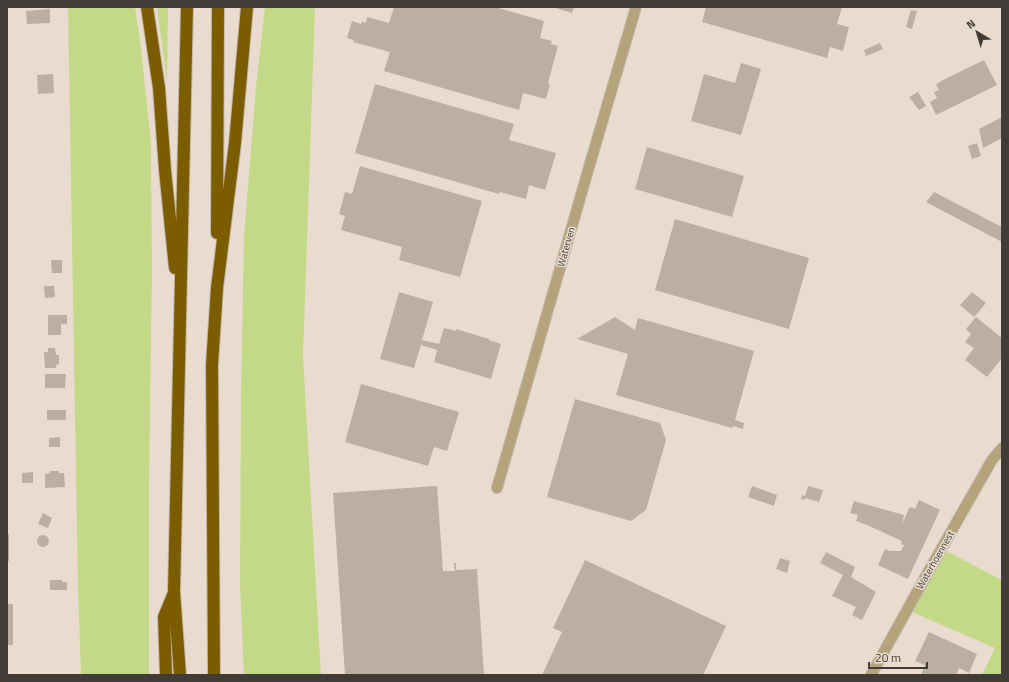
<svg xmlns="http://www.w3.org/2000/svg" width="1009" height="682" font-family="'Titillium Web',sans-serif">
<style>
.green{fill:#c4d988}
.building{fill:#bbafa3}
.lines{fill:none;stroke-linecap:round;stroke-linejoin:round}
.street-casing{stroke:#c4b9ae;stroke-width:12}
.highway-casing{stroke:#c4b9ae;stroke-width:14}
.street{stroke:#b4a37b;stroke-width:10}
.highway{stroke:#7b5d00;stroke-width:12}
.labels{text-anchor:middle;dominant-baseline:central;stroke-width:3;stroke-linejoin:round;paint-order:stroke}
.street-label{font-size:10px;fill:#413c37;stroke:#e9dccf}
</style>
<rect width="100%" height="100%" fill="#e9dccf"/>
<path class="green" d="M68 7H135L141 49 151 144 152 270 149 484V675H81L78 590Z
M157 7H168L167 82Z
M265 7H315L303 357 321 675H244L240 585 241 395 244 236 256 87Z
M946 551 1002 580V675H982L995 648 912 612Z"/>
<path class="building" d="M394 7H495L544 21 540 38 552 41 551 44 558 46 548 83 550 84 546 99 523 93 519 110 384 71 390 52 353 42 354 40 347 38 352 21 361 24 362 21 366 23 367 17 389 23Z
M552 7H574L572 13Z
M706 7H842L837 24 849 27 843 51 830 47 827 58 702 22Z
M50 9V23L27 24 26 11Z
M911 10 917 11 912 29 906 27Z
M880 43 883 49 866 56 864 50Z
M984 60 997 85 936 115 930 102 937 98 934 92 939 90 936 85 941 81Z
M741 63 761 69 741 135 691 121 704 74 735 83Z
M53 74 54 93 38 94 37 75Z
M375 84 514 124 509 140 556 153 545 190 529 185 526 199 500 192 499 194 355 153Z
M918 92 926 106 919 110 909 97Z
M1002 117V138L983 148 979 129Z
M977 143 981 156 972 159 968 146Z
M647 147 744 176 732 217 635 189Z
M360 166 482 201 460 277 399 260 402 247 341 230 345 216 339 214 345 192 352 194Z
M934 192 1002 227V242L926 202Z
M675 219 809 258 789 329 655 290Z
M51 260H62V273H52Z
M44 286H54L55 297 45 298Z
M399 292 433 302 422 340 439 344 444 328 456 331V329L489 339V340L501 344 491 379 434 362 437 350 421 345 414 368 380 359Z
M972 292 986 303 974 317 960 305Z
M48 315H67V324H61V335H48Z
M615 317 635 330 638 318 754 351 735 420 744 423 743 429 733 426 732 428 616 395 628 354 577 339Z
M976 317 1002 338V358L987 377 965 360 974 348 965 342 971 334 966 329Z
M48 348H55L56 355H59V364L56 365V368H45L44 352H48Z
M45 374H66L65 388H45Z
M361 384 459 412 447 451 434 447 428 466 345 442Z
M575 399 660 423 666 440 646 510 631 521 547 497Z
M47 410H66V420H47Z
M60 437V447H49V438Z
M50 471H59V473H64L65 487 45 488V474L50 473Z
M33 472V483H22V473Z
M437 486 443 571H455L454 563H456V570L477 569 484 675H345L333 493Z
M752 486 777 495 774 506 748 497Z
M808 486 823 490 819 502 805 498V500L801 499 802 495 805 496Z
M919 500 940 510 908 579 878 565 885 549 890 551H901L904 545 901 544 902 541 867 525 856 521 858 515 850 513 854 501 904 515 902 525 909 508 911 507 915 509Z
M43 513 52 518 48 528 38 524Z
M7 534H9V561H7Z
M37 541a6 6 0 1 1 12 0a6 6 0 1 1-12 0Z
M826 552 855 567 851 577 876 592 862 620 852 615 856 607 832 596 843 575 820 563Z
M780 558 790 561 787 573 776 569Z
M585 560 726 626 703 675H542L562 632 553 628Z
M50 580H62V582H67V590H50Z
M7 604H13V645H7Z
M929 632 977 654 969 673 959 668 956 675H921L925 665 915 661Z"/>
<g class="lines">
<defs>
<path id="street" d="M497 488 589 167 636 7
M871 675 927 574 992 460 1002 448"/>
<path id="highway" d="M147 7 159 88 165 170 175 268
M217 233 218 7
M166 675 164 617 173 595
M180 675 174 592 187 7
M214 675 212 365 217 288 235 143 247 7"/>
</defs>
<use href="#street" class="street-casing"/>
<use href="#highway" class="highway-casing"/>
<use href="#street" class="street"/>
<use href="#highway" class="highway"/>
</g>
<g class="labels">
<g class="street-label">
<text transform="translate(566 247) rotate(-74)">Waterven</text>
<text transform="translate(935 560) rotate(-60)">Waterhoennest</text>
</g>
</g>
<rect width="1009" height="682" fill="none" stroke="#413c37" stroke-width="16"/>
<g transform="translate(977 32) rotate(322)" stroke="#e9dccf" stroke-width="3" paint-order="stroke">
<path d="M0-3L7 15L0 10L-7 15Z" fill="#413c37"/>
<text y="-6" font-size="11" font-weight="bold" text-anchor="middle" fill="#413c37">N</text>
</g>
<path d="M869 662v6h58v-6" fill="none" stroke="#413c37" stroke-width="2"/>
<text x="875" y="662" font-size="12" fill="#413c37" stroke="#e9dccf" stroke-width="3" paint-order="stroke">20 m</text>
</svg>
